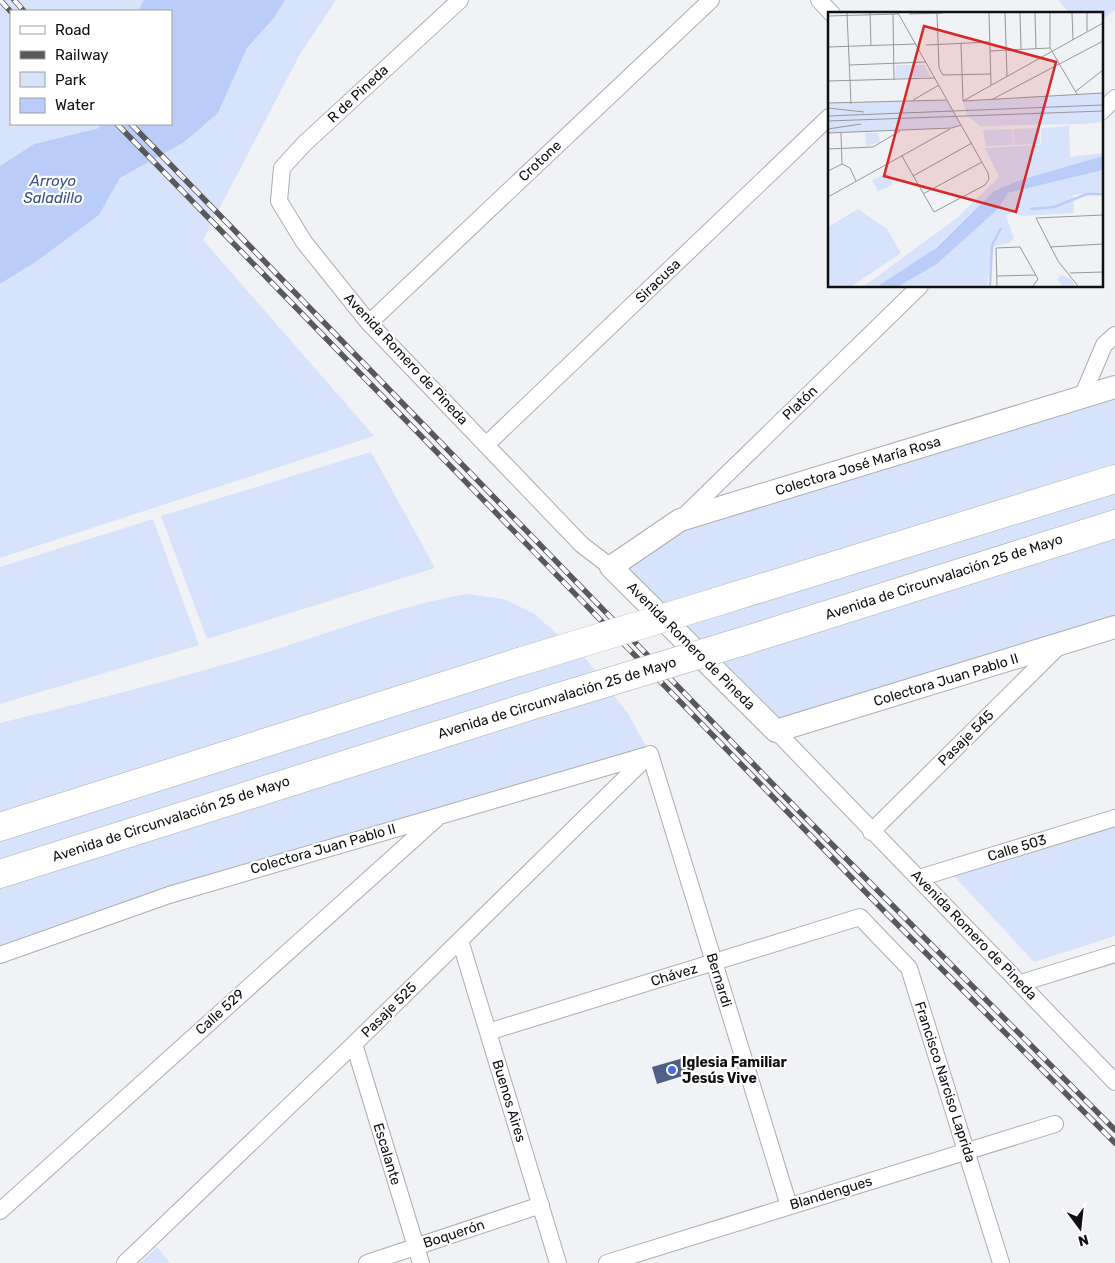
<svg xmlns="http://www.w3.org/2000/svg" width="1115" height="1263" font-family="Rubik,sans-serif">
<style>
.green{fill:#d7e2fb}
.water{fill:#baccf8}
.building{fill:#505f86}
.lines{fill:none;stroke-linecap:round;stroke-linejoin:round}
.street-casing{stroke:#acadaf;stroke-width:18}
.secondary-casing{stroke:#acadaf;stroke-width:24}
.highway-casing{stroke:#acadaf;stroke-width:29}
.street{stroke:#fff;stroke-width:16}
.secondary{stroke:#fff;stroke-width:22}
.highway{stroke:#fff;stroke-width:28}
.rail-casing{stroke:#58595b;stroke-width:5.5}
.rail{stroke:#fff;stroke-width:4;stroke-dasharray:11;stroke-linecap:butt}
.highway-bridge-casing{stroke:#acadaf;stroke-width:29;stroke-linecap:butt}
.highway-bridge{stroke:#fff;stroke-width:28}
.poi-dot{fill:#4a6de0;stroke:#fff;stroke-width:2}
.labels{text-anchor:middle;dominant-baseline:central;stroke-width:4.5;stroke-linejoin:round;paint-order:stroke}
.street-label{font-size:14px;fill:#0f1011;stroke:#fff}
.poi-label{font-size:14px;font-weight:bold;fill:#0f1011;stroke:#fff;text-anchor:start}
.water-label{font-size:15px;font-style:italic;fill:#3c5088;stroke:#fff}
.inset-river{fill:none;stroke:#baccf8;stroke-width:2.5}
.inset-road{fill:none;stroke:#97989a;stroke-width:1}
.view{fill:#d62828;fill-opacity:0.15;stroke:#d62828;stroke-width:2.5}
.inset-edge{fill:none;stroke:#0f1011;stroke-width:2.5}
</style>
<rect width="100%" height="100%" fill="#f1f2f5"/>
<path class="green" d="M0 0H144L138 11H11V124H100L99 128 34 144 0 166Z
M285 0H336L300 54 203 240 374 436 0 558V284L37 261 99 215 120 178 183 143 218 113 247 48 274 18Z
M1058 0H1115V10L1101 20V14H1070Z
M1115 387V627L776 731 611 567 680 520Z
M371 452 435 568 207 639 161 516Z
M153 519 199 645 0 704V567Z
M466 594 504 599 533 613 586 659 629 715 650 754 0 955V723C92 701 184 677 274 650 338 630 400 606 466 594Z
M1115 828V936L1034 962 954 876Z
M157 1247 170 1263H140Z"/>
<path class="water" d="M144 0H285L274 18 247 48 218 113 183 143 120 178 99 215 37 261 0 284V166L34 144 99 128 100 124H171V11H138Z"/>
<path class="building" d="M687 1057 692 1073 657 1084 652 1067Z"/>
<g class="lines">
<defs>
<path id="street" d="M460 0 304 144 282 168 279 201 304 242 369 323 582 545 611 567
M819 0 832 14
M1101 112 1115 98
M369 323 711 0
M1082 397 1104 345 1115 335
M487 444 829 117
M682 518 920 286
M776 731 1115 1082
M650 754 789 1206
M871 832 1060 645
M919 878 1115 818
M460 940 558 1263
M0 955 169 895 648 755
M1021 983 1115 954
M488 1032 860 917 909 968 1001 1263
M354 1044 421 1263
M0 1211 437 818
M125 1263 354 1044 650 754
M367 1263 541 1205
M607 1263 1055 1124"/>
<path id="secondary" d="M1115 387 680 520 611 567 776 731 1115 627"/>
<path id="highway" d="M716 602 1115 479
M747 640 1115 524
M0 827 519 662
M0 874 546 701"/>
</defs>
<use href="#street" class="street-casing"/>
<use href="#secondary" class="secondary-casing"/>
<use href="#highway" class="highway-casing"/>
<use href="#street" class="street"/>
<use href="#secondary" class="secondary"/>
<use href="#highway" class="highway"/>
<defs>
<path id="rail" d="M0 0 11 12
M14 0 24 11
M117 124 887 914 1115 1143
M131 124 798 810 1115 1130"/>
</defs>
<use href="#rail" class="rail-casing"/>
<use href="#rail" class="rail"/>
<defs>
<path id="highway-bridge" d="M519 662 716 602
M546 701 747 640"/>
</defs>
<use href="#highway-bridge" class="highway-bridge-casing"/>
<use href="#highway-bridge" class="highway-bridge"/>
</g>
<circle class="poi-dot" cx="672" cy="1070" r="5"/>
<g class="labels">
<g class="street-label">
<text transform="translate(358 94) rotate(-43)">R de Pineda</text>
<text transform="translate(540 161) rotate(-43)">Crotone</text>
<text transform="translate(658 281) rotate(-44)">Siracusa</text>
<text transform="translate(406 359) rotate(47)">Avenida Romero de Pineda</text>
<text transform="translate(800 403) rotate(-44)">Platón</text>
<text transform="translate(858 466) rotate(-17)">Colectora José María Rosa</text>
<text transform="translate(944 577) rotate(-18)">Avenida de Circunvalación 25 de Mayo</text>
<text transform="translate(691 646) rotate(45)">Avenida Romero de Pineda</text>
<text transform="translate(946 680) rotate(-17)">Colectora Juan Pablo II</text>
<text transform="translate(557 698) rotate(-17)">Avenida de Circunvalación 25 de Mayo</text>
<text transform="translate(966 738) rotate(-45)">Pasaje 545</text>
<text transform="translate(171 819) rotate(-18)">Avenida de Circunvalación 25 de Mayo</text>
<text transform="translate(1017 848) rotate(-17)">Calle 503</text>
<text transform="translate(323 849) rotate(-16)">Colectora Juan Pablo II</text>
<text transform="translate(974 935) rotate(46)">Avenida Romero de Pineda</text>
<text transform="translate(674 975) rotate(-17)">Chávez</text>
<text transform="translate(719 980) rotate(73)">Bernardi</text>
<text transform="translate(389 1010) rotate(-45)">Pasaje 525</text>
<text transform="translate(220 1012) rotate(-42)">Calle 529</text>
<text transform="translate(945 1082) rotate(72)">Francisco Narciso Laprida</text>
<text transform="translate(509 1101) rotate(73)">Buenos Aires</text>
<text transform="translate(387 1154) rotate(73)">Escalante</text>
<text transform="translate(831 1193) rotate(-17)">Blandengues</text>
<text transform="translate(454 1234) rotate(-18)">Boquerón</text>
</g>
<g class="poi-label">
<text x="682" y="1062">Iglesia Familiar<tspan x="682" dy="16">Jesús Vive</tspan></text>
</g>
<g class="water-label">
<text x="53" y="181">Arroyo<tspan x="53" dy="17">Saladillo</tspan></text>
</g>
</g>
<g transform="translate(828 12)">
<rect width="275" height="275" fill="#f1f2f5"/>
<path d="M96 53 103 65 67 66 68 53ZM275 81V110L254 112 152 114 139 103 135 89ZM119 88 133 113 124 116 0 121V91ZM275 112V144L192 168 166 179 100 242 50 274H36L129 206 171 165 157 136 213 133V116L241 114 242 145 274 141ZM212 116V132L186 133 185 117ZM184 117 185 133 158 134 155 118ZM37 121H50L52 130 38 134ZM275 158V180L245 183 246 201 194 204 183 200 178 204 186 226 181 231 164 235 159 274H71L109 252 170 197 180 181ZM60 161 65 173 50 179 44 168ZM30 197 59 217 73 241 24 274H0V215ZM234 263 243 267 247 274H234L229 267Z" fill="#d7e2fb"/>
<path d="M275 144V158L180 181 170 197 109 252 71 274H50L108 236 166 179 192 168Z" fill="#baccf8"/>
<path class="inset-river" d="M202 197 226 195 259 182H275M162 274 164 233 173 216"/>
<path class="inset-road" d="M19 1 23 92M42 1 43 34M70 1 119 88M109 1 111 56 115 63 163 62M161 1 163 73M177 1 179 64M192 1 193 37M207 1 208 37M222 1V36L249 82M244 1 245 28M259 1V19M65 2 66 68M81 2 115 1M0 4 70 2M133 31 135 89M98 33 162 30M0 35 88 32M162 39 222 36M21 53 98 50M0 69 107 66M247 80 275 58M85 88 111 73M163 88 275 29M135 89 275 11M135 89 275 81M0 91 119 88 133 113 124 116 0 121M0 96 36 100M0 104 275 93M0 109 275 99M0 117 33 112M13 121 14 152M0 137 45 135 72 119M74 144 106 200 157 173 161 167 160 161 133 113M14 152 22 156 28 169M0 159 14 152M85 164 144 131M95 182 154 150M0 185 122 117M222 235 275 232M242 261 275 260M169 264 208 263M169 274 168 236 192 235 210 267 205 274M250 274 230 249 208 206 275 203"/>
<path class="view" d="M96 14 228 50 188 200 56 164Z"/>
<rect width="275" height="275" class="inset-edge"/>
</g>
<rect x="10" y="10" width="162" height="115" fill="#ffffff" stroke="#9f9fa0"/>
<rect x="20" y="26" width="25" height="8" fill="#ffffff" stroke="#9f9fa0"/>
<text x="55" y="35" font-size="15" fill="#0f1011">Road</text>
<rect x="20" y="51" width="25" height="8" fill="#58595b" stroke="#9f9fa0"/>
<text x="55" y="60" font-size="15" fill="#0f1011">Railway</text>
<rect x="20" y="72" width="25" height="15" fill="#d7e2fb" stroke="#9f9fa0"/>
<text x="55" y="85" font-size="15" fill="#0f1011">Park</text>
<rect x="20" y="98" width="25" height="15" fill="#baccf8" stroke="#9f9fa0"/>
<text x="55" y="110" font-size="15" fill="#0f1011">Water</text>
<g transform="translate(1080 1228) rotate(165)" stroke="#ffffff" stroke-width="4" paint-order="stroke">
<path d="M0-4L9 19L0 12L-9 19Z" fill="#0f1011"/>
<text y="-8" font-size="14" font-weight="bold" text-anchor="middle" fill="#0f1011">N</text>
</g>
</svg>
